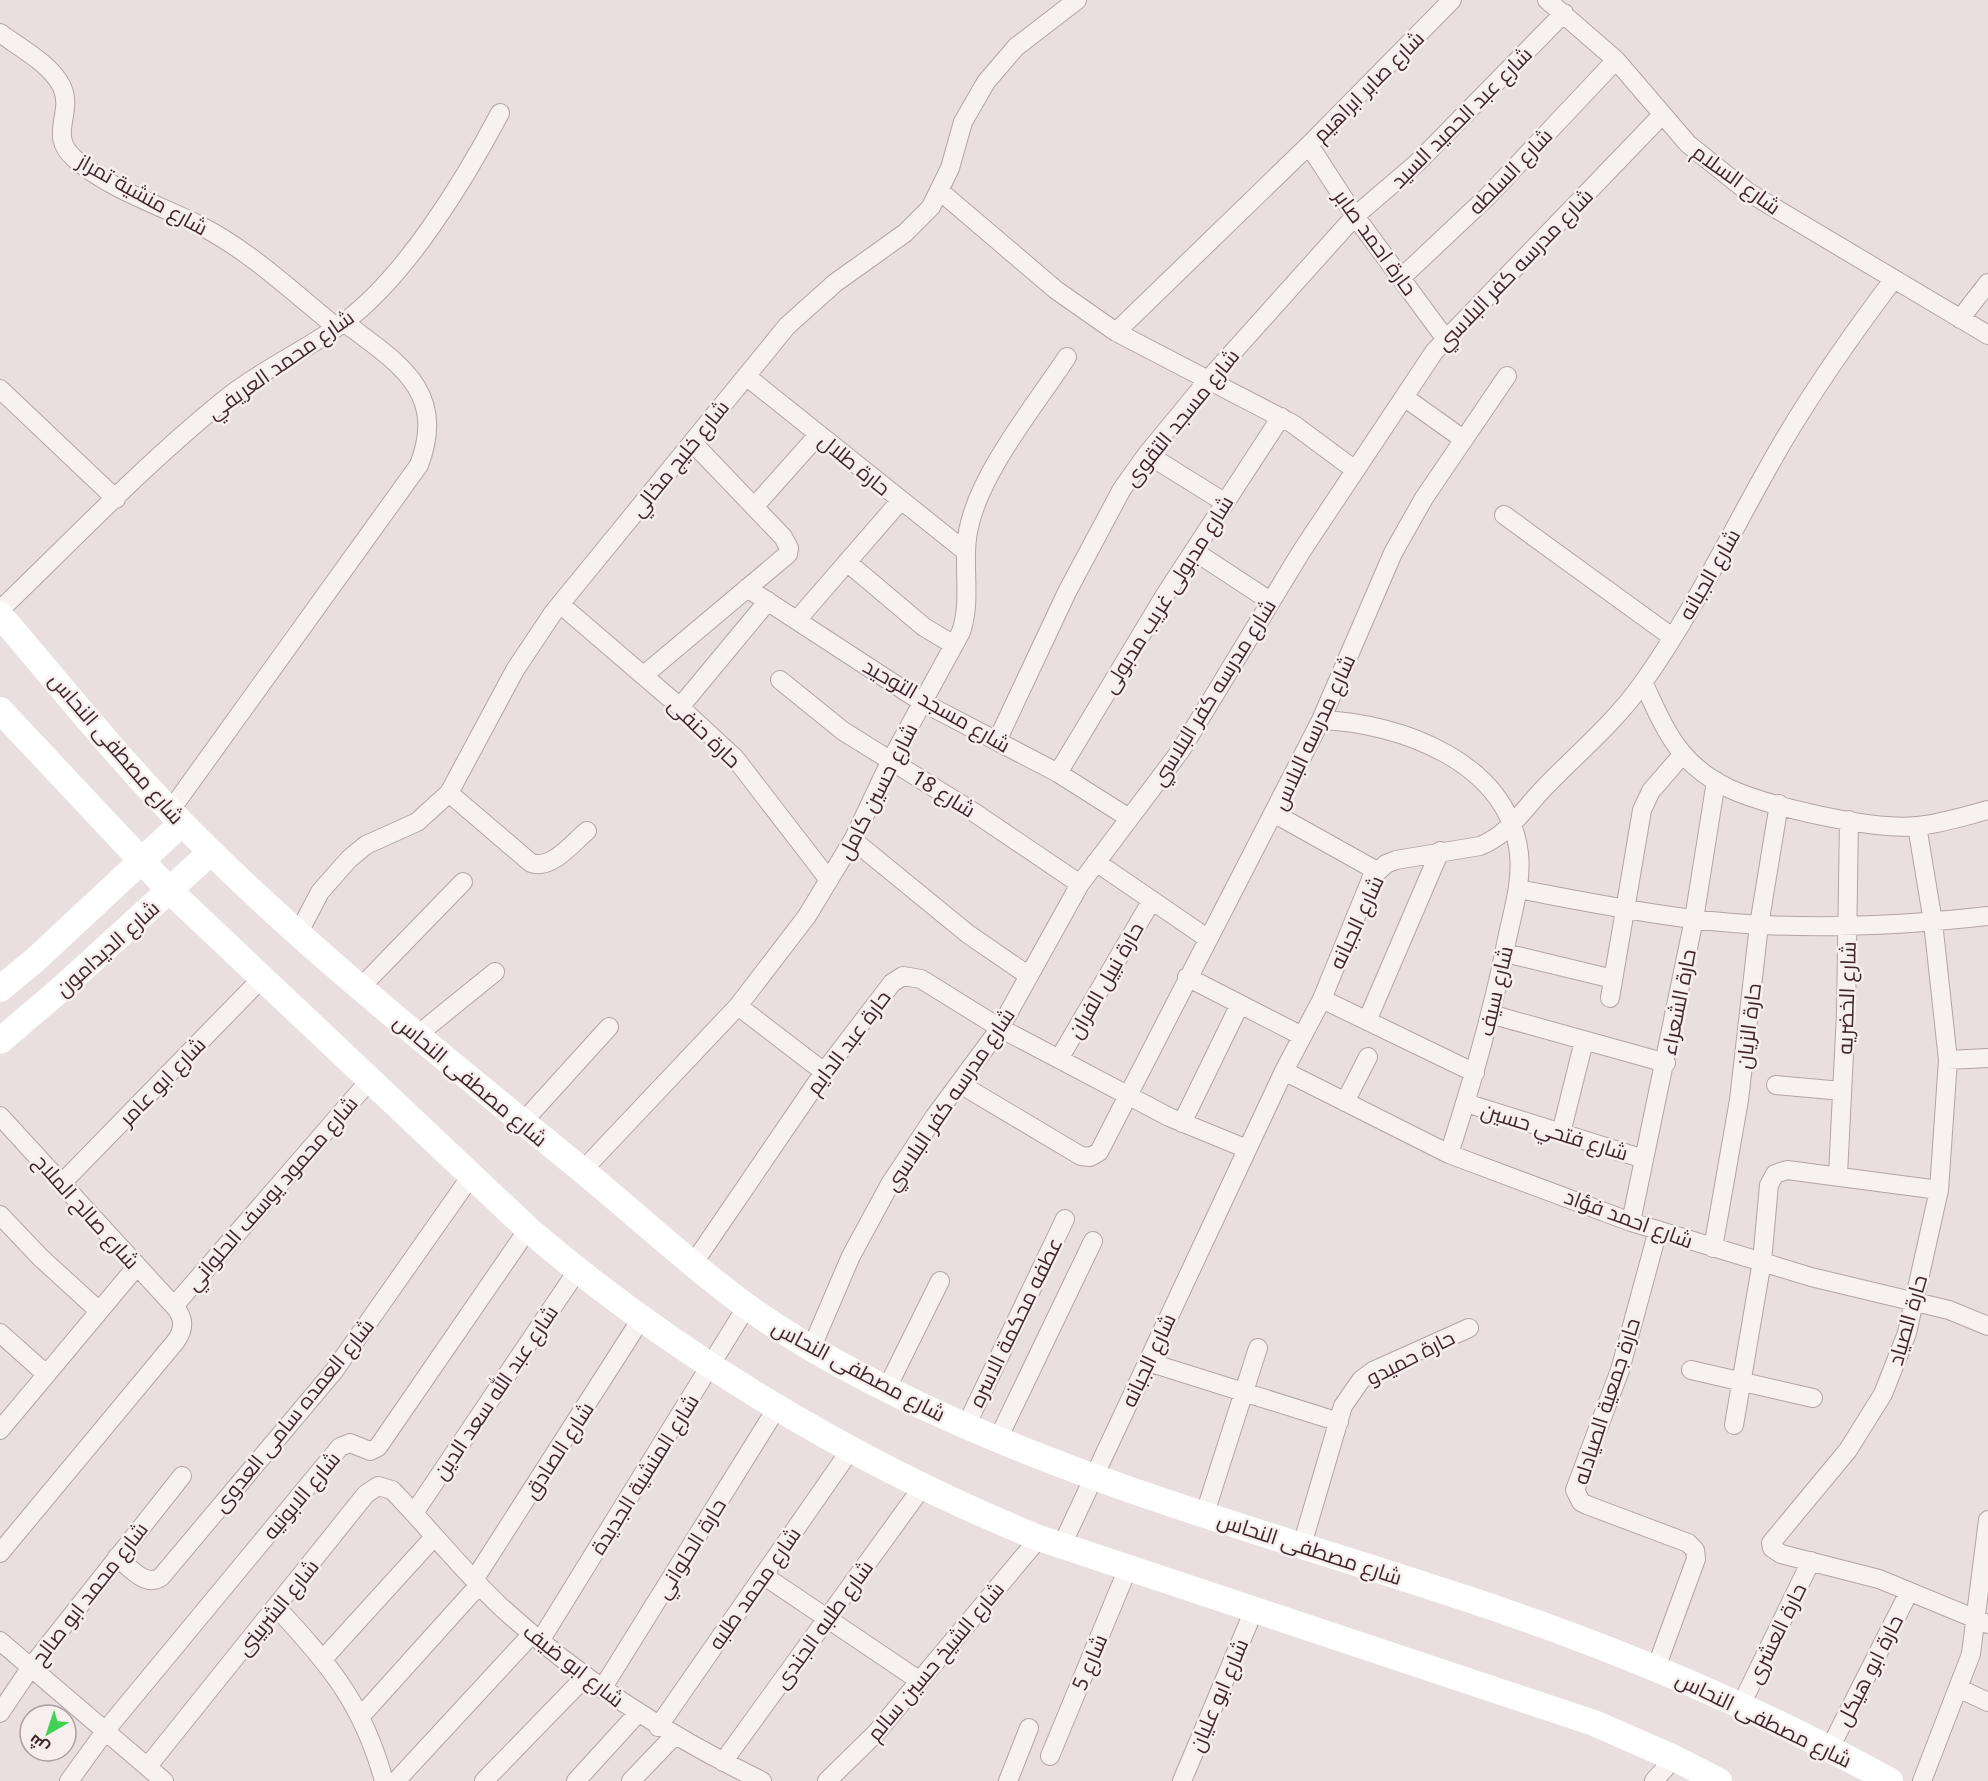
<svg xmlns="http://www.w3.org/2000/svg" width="1988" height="1781" font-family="'Open Sans',Cairo,sans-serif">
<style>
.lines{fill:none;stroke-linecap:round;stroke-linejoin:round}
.street-casing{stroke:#b3a4a5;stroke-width:20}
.street{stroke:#f7f1f2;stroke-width:18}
.secondary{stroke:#fff;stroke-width:26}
.labels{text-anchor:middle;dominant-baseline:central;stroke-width:5;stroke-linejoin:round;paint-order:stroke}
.street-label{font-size:21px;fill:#402729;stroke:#f6eeef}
</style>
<rect width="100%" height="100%" fill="#e9dfe0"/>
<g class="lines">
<defs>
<path id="street" d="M1547 0 1616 60 1688 144 1748 192 1988 335
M0 33C20 48 51 64 62 87 74 114 47 135 75 159 110 190 160 205 201 226 251 252 293 292 336 327
M1309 145 1355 216 1445 338
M941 192 1056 290 1116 332 1293 424 1355 470
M1401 278 1488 196 1616 60
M1960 319 1988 283
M1116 332 1309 145 1452 0
M746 376 965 551
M0 389 116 499
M1404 397 1463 439
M1147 454 1224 502
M754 507 819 434
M1504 515 1672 637
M1194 551 1270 601
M847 562 924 627 954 645
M747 588 922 702 1058 773 1129 818
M560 604 680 707 735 758 829 880
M0 610C72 541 141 468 218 405 257 372 303 352 343 323 405 278 464 181 500 113
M797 620 901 500
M644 675 788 554 789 548 783 537 693 443
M780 680 843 731 975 813 1080 884
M1643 682C1655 707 1665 733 1683 754 1694 767 1710 779 1726 787 1765 806 1874 831 1917 826 1941 824 1965 816 1988 810
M680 707 768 601
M1321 720C1400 723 1509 762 1519 854 1522 882 1513 911 1507 939 1493 1012 1472 1083 1449 1154
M997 741 1067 592 1122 489 1147 454 1208 380 1355 216 1417 163 1564 13
M1058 773 1165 595 1281 417
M449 793 531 863C552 870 572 843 587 831
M170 811 419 465C448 390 396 362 344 322
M1275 814 1377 871
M1917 826 1933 922 1948 1060 1939 1190 1907 1333 1883 1394 1848 1450 1771 1543 1772 1548 1781 1554 1879 1579 1988 1624
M853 840 968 934 1029 976
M1096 862 1207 938
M1518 889C1576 900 1634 912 1693 919 1790 931 1891 927 1988 916
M299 932 320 892 349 859 366 845 417 822 449 793 515 670 553 613 787 326 835 283 905 233 931 207 950 168 963 122 986 82 1016 47 1077 0
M1505 953 1613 979
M1187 977 1302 1036
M361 987 463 882
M1610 998 1642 810 1651 791 1683 754
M1322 999 1475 1073
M738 1006 824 1072
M1490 1014 1666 1063
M1367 1021 1440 851
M416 1036 495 972
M1059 1059 1152 900
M1948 1060 1988 1058
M1284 1071 1449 1154 1631 1222 1811 1277 1949 1310 1988 1326
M960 1084 1081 1156 1090 1157 1099 1152 1321 720 1393 553 1424 498 1507 376
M1776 1085 1842 1091
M1345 1102 1368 1057
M1466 1103 1644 1159
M0 1116 174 1306C184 1317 185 1328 176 1341L0 1553
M522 1123 609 1027
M1182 1123 1240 1004
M1561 1133 1584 1041
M582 1171 738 1006 807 916 853 840 891 760 961 632C973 597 960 559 970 523 983 469 1036 404 1067 357
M1838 1175 1846 1013 1849 820
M62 1183 261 979
M0 1215 41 1258 98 1310
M1631 1222 1694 919 1716 781
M1713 1248 1739 1100 1759 925 1779 804
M693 1264 824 1072 892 983 903 976 921 979 1000 1028 1169 1117 1247 1149
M174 1306 369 1081
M0 1333 46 1374
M811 1349 851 1256 890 1184 935 1116 1000 1028 1080 884 1181 750 1301 552 1434 352 1662 115
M1148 1362 1339 1422
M1691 1370 1813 1398
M887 1388 940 1281
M1734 1425 1762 1261 1769 1185 1775 1174 1787 1170 1939 1190
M966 1426 1065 1219
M0 1430 137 1266
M998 1439 1093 1241
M414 1513 577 1271
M1205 1513 1258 1348
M1062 1545 1284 1071 1322 999 1372 877 1386 864 1396 860 1480 846C1510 834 1525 807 1546 786 1579 752 1615 722 1642 684 1696 608 1735 524 1781 445 1815 387 1853 333 1893 280
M1302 1545 1343 1406 1361 1380 1373 1371 1469 1328
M117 1557C129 1567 146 1588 161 1577L334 1371 471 1176
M763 1575 920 1681
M474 1580 641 1319
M277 1608C330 1665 363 1704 384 1781
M0 1641 164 1781
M540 1641 747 1306
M324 1658 434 1537
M1656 1668 1696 1559 1695 1550 1688 1543 1587 1505 1581 1502 1575 1490 1620 1370 1658 1230
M1958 1688 1988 1702
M602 1689 778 1406
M1741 1705 1811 1561
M0 1713 31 1667 182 1476
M361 1716 479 1585
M658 1727 851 1449
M1830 1748 1909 1592
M1050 1756 1128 1568
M723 1762 923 1486
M148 1766 366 1494 378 1486 392 1490C429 1528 462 1570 501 1607 579 1678 666 1735 762 1781
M69 1781 106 1730 340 1447 350 1443 370 1451 378 1447 528 1229
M396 1781 532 1634
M484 1781 586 1676
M576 1781 638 1713
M631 1781 674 1736
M827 1781 876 1733 1039 1538
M1008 1781 1029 1728
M1182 1781 1254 1610
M1654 1781 1674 1758
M1922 1781 1971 1654 1988 1520"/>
</defs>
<use href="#street" class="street-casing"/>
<use href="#street" class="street"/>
<path class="secondary" d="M0 615C59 684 116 756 180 821 304 948 445 1058 583 1171 638 1216 691 1266 749 1308 811 1352 879 1387 948 1418 1127 1499 1320 1548 1506 1612 1639 1658 1767 1713 1890 1781
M0 710 170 891 528 1229C676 1356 858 1465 1039 1538L1594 1723 1674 1758 1719 1781
M0 989 35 960 182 823
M0 1041 61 989 211 852"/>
</g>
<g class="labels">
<g class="street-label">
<text transform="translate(1368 86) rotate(-45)">شارع صابر ابراهيم</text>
<text transform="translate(1461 117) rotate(-45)">شارع عبد الحميد السيد</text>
<text transform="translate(1510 171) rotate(-46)">شارع السلطه</text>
<text transform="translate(1737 179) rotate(36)">شارع السلام</text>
<text transform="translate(143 194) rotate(29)">شارع منشية تمراز</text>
<text transform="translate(1376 242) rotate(54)">حارة احمد صابر</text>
<text transform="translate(1514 269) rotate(-46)">شارع مدرسه كفر البلاسي</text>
<text transform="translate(280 364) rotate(-35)">شارع محمد العريفي</text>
<text transform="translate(1181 417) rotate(-51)">شارع مسجد التقوى</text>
<text transform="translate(679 458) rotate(-51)">شارع خليج مخالي</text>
<text transform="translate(855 464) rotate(39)">حارة طلال</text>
<text transform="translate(1709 574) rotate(-60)">شارع الجبانه</text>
<text transform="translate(1167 594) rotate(-58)">شارع مدبولى غريب مدبولى</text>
<text transform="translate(1213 692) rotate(-58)">شارع مدرسه كفر البلاسي</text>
<text transform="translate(937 705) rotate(30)">شارع مسجد التوحيد</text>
<text transform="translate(705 732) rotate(44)">حارة حنفى</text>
<text transform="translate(1313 732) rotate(-65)">شارع مدرسه البلاس</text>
<text transform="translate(117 748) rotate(49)">شارع مصطفى النحاس</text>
<text transform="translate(877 791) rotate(-63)">شارع حسين كامل</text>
<text transform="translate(944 793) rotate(32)">شارع 18</text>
<text transform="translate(1356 922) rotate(-65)">شارع الجبانه</text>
<text transform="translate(107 948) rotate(-42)">شارع الديدامون</text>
<text transform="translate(1105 980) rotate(-60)">حارة نبيل الفران</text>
<text transform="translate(1495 991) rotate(-77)">شارع سيف</text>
<text transform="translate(1846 998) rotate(-88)">شارع الخضريه</text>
<text transform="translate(1678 1002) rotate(-79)">حارة الشعراء</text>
<text transform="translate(1748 1026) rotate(-83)">حارة الزيان</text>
<text transform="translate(848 1042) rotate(-53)">حارة عبد الدايم</text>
<text transform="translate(471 1080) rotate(40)">شارع مصطفى النحاس</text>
<text transform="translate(162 1081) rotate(-46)">شارع ابو عامر</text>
<text transform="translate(949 1099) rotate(-56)">شارع مدرسه كفر البلاسي</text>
<text transform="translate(1555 1131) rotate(17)">شارع فتحي حسين</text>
<text transform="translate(271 1193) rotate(-49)">شارع محمود يوسف الحلواني</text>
<text transform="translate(87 1211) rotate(48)">شارع صالح الملاح</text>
<text transform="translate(1629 1218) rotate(20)">شارع احمد فؤاد</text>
<text transform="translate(1907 1320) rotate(-74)">حارة الصياد</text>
<text transform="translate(1015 1322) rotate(-64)">عطفه محكمة الاسره</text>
<text transform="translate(1410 1357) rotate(-27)">حارة حميدو</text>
<text transform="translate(1148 1360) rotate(-65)">شارع الجبانه</text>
<text transform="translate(859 1370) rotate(28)">شارع مصطفى النحاس</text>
<text transform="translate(495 1392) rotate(-56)">شارع عبد الله سعد الدين</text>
<text transform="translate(1606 1401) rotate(-72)">حارة جمعية الصيادله</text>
<text transform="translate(293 1415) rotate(-51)">شارع العمده سامى العدوى</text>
<text transform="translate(558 1450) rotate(-57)">شارع الصادق</text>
<text transform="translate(644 1474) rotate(-58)">شارع المنشية الجديدة</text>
<text transform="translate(301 1495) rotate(-50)">شارع الابونيه</text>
<text transform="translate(690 1548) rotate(-58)">حارة الحلواني</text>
<text transform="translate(1310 1548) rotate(18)">شارع مصطفى النحاس</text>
<text transform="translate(754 1588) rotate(-55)">شارع محمد طلبه</text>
<text transform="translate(89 1593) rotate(-52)">شارع محمد ابو صالح</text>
<text transform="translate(277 1607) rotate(-51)">شارع الشربينى</text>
<text transform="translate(823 1624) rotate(-54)">شارع طلبه الجندى</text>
<text transform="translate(1776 1633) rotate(-64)">حارة العشرى</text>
<text transform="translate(935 1661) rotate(-50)">شارع الشيخ حسين سالم</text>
<text transform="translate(1089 1662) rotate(-67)">شارع 5</text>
<text transform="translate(574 1665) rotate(38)">شارع ابو ضيف</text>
<text transform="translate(1869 1670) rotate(-63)">حارة ابو هيكل</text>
<text transform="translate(1218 1695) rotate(-67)">شارع ابو عليان</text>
<text transform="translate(1764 1719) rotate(26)">شارع مصطفى النحاس</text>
</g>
</g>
<g transform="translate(48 1733) rotate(219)"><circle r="28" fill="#f6eeef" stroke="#ad9ea0" stroke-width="1.5"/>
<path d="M0-4.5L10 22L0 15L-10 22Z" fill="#3fd354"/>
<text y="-9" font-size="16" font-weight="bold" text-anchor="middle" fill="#402729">ش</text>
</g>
</svg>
